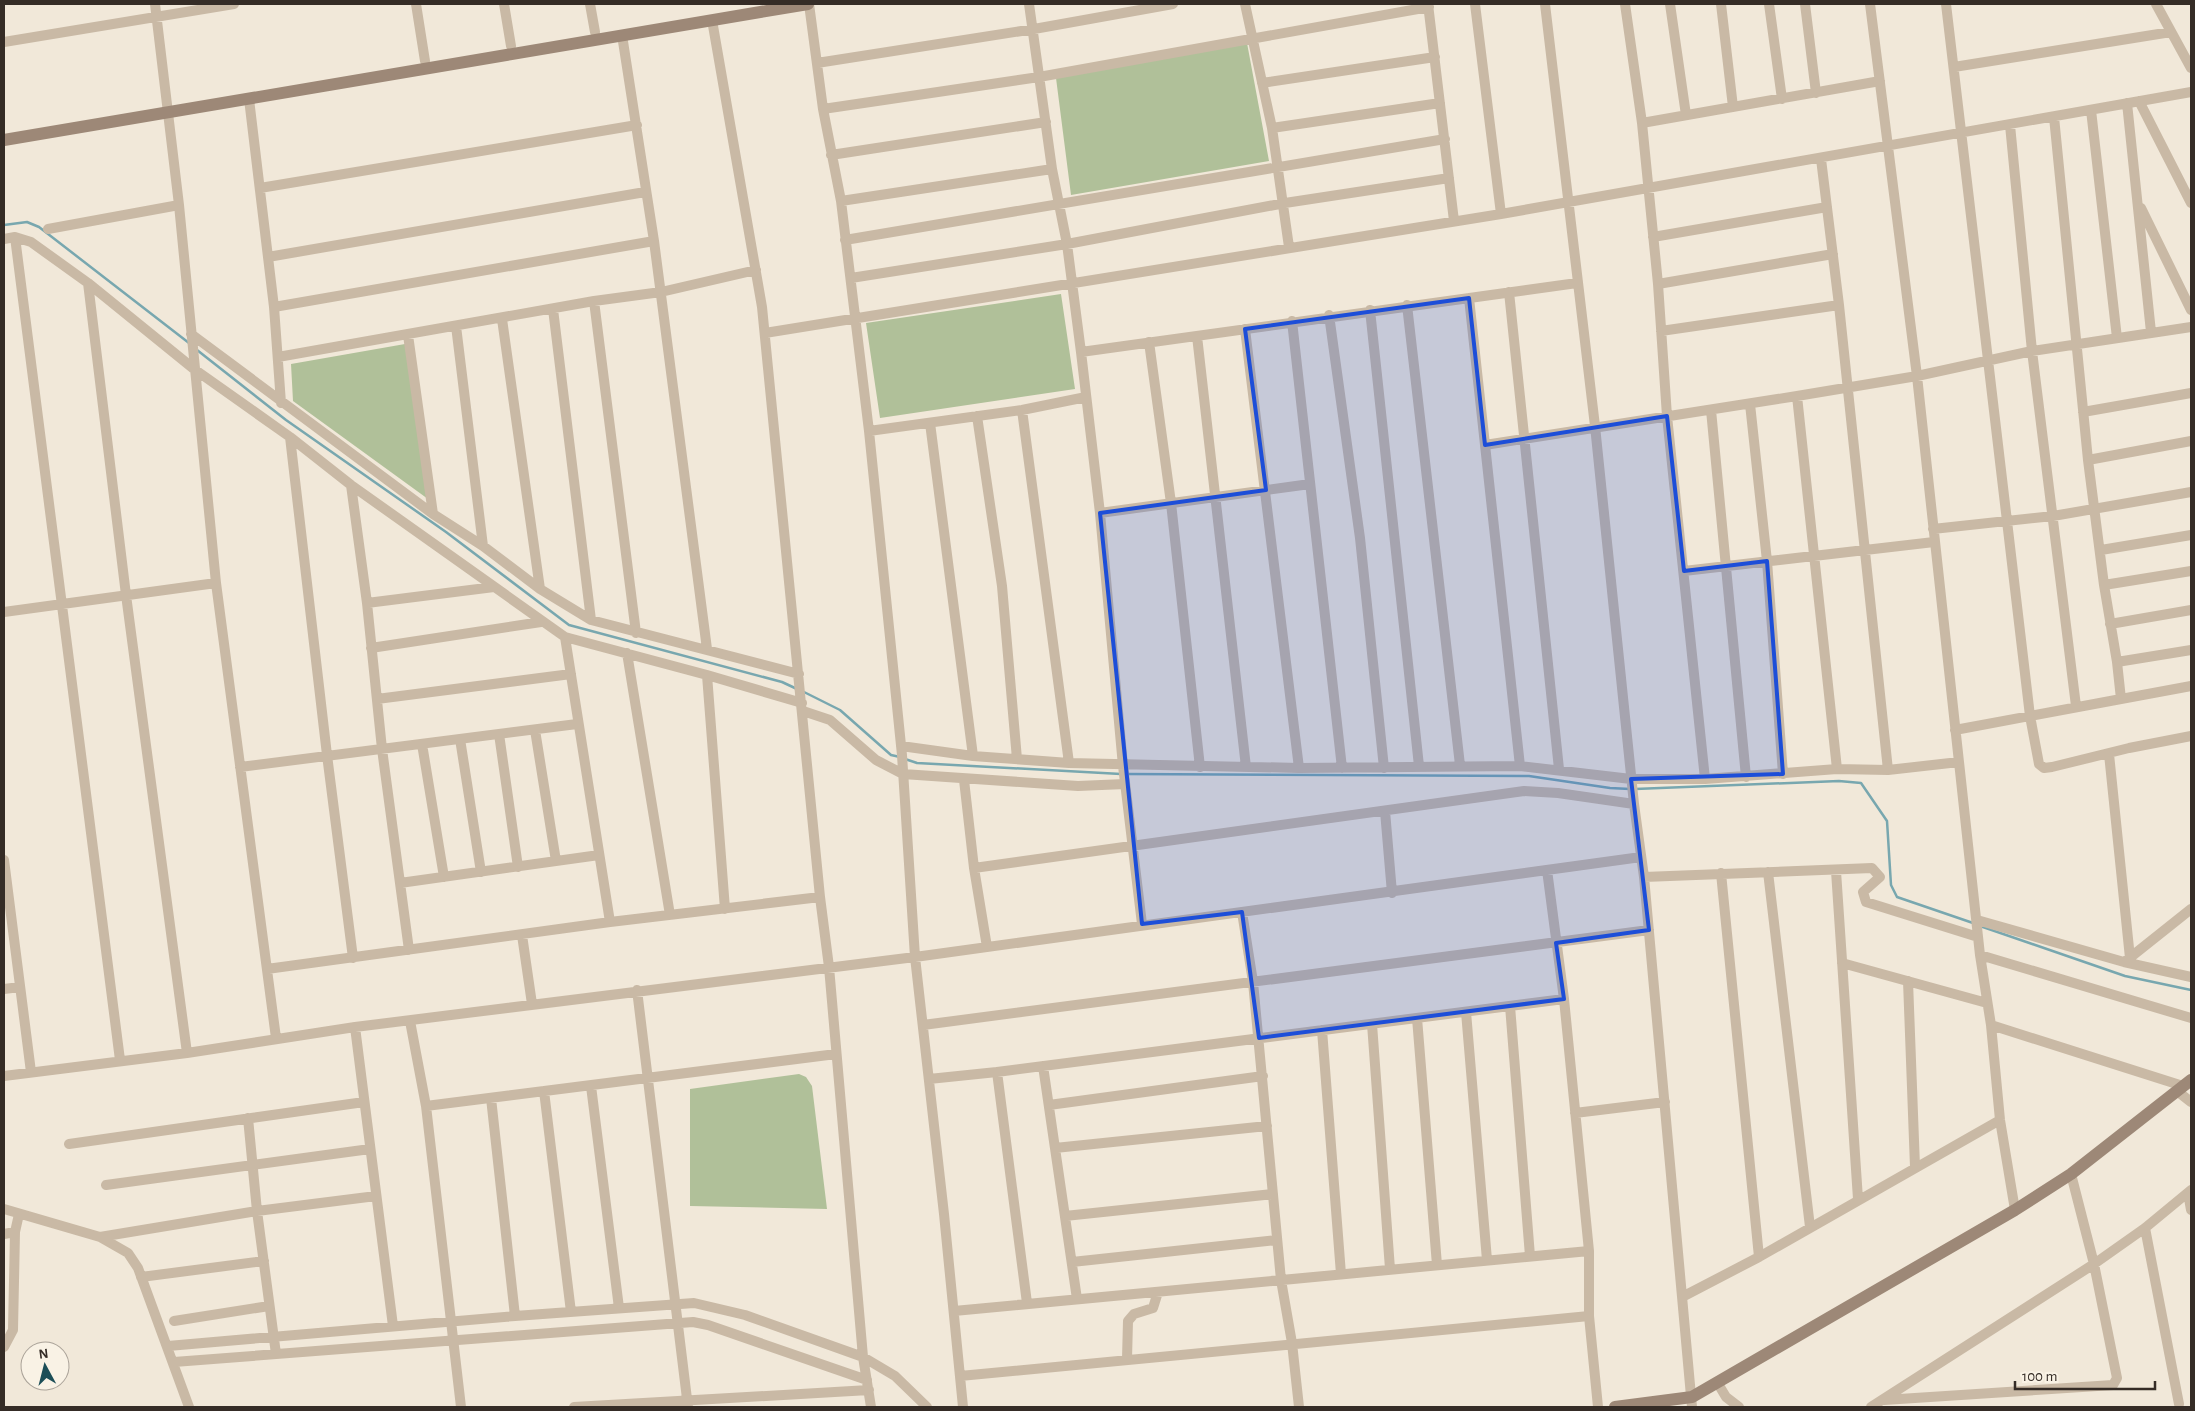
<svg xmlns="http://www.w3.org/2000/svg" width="2195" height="1411" font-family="'Alegreya Sans',sans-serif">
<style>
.green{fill:#b0c099}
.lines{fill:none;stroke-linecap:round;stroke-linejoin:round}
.stream{stroke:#78a7af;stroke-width:2.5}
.street{stroke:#c9b9a5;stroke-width:10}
.secondary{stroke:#9d8877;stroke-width:12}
.marked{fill:#1d4ed8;fill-opacity:0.2;stroke:#1d4ed8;stroke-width:4;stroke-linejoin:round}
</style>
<rect width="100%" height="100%" fill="#f1e8d9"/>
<path class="green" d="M1247 43 1269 161 1071 195 1056 78Z
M1061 294 1075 389 880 418 866 323Z
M405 344 428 499 293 401 291 364Z
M799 1074 806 1077 812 1086 827 1209 690 1206V1089Z"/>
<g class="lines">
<path class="stream" d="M4 225 27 222 39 227 189 343
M197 350 286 420 446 532 569 625 782 682 797 689
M804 692 840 710 891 755 900 757
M905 759 917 763 1121 774
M1126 774 1529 776 1610 788 1630 789
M1635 789 1839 781 1861 783 1887 821 1891 885 1897 897 1973 923
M1980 926 2125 976 2191 990"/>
<path class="street" d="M155 4 179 205 216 583 276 1038
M416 4 425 61
M504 4 511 46
M590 4 595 32
M809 4 823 109 841 201 869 431 902 755 915 957 944 1214 963 1407
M1029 4 1052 169 1067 244 1081 352 1100 513 1123 766 1142 924
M1245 4 1272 128 1289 247
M1428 4 1454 221
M1475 4 1501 214
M1545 4 1595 426 1634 804 1644 877 1692 1407
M1625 4 1642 123 1658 284 1667 416 1705 779
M1670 4 1686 115
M1721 4 1733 107
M1769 4 1782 99
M1805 4 1816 93
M1870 4 1917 376 1980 955 2191 1018
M1946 4 2030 716 2039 764 2044 768 2052 767 2129 748 2191 736
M2156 4 2191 68
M712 20 762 307 820 897 829 967 863 1357 871 1407
M622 35 654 241 707 649
M4 42 234 4
M817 63 1034 29 1173 4
M1954 67 2171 32
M1262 83 1435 57
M249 99 274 307 281 403
M2139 101 2191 203
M2127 103 2151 332
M823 109 1039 77 1429 7
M2091 110 2117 338
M2054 117 2088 460 2104 585 2117 662
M1642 123 1880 81
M2010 125 2032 351 2076 706
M1272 128 1440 103
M831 155 1046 122
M1821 159 1839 305 1888 770
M260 188 637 125
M841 201 1052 169
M2141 208 2191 310
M48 229 179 205
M15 237 120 1060
M1653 237 1827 207
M4 239 15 237 31 242 88 283 194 369 290 437 351 485 565 637 707 675 802 703
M845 240 1445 139
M268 257 645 192
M851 278 1067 244 1285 203 1449 178
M88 283 126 595 187 1053
M1658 284 1833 254
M1509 292 1559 769
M1469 298 1520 766
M594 301 636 633
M1407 305 1460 765
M274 307 654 241
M553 309 591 620
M1370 310 1419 766
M1329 315 1360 538 1384 768
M502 319 540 589
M1292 321 1342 768
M456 326 483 546
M1245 329 1299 768
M1661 331 1839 305
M765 333 1501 214 2191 92
M191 334 433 514 483 546 540 589 591 620 799 674
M408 335 433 514
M1197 336 1246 767
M1149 342 1171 503 1200 767
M1081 352 1577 283
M278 357 594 301 661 292 756 270
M1797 396 1837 769
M1750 404 1767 561 1783 774
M1022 410 1069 763
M1711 410 1746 777
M2083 412 2191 393
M977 416 1002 586 1017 759
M930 423 973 756
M869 431 1022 410 1086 397
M290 437 327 755 353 958
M1485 445 1797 396 1917 376 2032 351 2191 327
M2088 460 2191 441
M351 485 367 603 382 749 409 950
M1100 513 1310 484
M1933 529 2053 516 2191 492
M2101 550 2191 535
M1684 571 1934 542
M2104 585 2191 571
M367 603 494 587
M4 612 216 583
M2110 624 2191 610
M565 637 610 922
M371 648 541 622
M627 653 670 915
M707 675 725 909
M377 699 571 674
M2121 699 2191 686
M803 711 830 720 876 760 903 774 1078 786 1125 784
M535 730 556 861
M1955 730 2121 699 2117 662 2191 650
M499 734 518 867
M460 739 481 872
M422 744 444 877
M901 746 973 756 1069 763 1299 768 1520 766 1631 779H1705L1837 769 1888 770 1959 762
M2109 754 2130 958
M240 767 577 724
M964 780 974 868 987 947
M1385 811 1392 893
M4 860 31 1072
M974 868 1524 791 1558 793 1634 804
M1547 870 1564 999 1589 1251V1316L1598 1407
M1836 871 1858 1199
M1768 872 1810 1227
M1721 873 1759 1257
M1644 877 1872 868 1880 877 1863 892 1866 902 1978 937
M400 883 599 855
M1242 912 1253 982 1281 1280 1292 1343 1299 1407
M1977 920 2124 962 2191 977
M522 935 532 1004
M1980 955 1991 1025 2000 1120 2015 1210
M2127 960 2191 909
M1842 963 1987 1003
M267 969 610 922 820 897
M1908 981 1915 1167
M4 989 20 987
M637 990 688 1407
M1510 1006 1530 1256
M1466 1012 1487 1260
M1417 1018 1437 1265
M410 1021 426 1106 461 1407
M1372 1024 1390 1269
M923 1025 1649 930
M1991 1025 2183 1086
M355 1027 393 1326
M1322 1030 1341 1274
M1043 1066 1077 1299
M997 1072 1027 1303
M4 1076 187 1053 355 1027 915 957 1641 857
M929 1079 997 1072 1564 999
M591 1086 619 1308
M544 1091 571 1312
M2177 1091 2191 1102
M491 1098 515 1316
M1049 1105 1263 1076
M426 1106 836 1054
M1575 1113 1665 1102
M248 1118 257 1211 276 1354
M69 1144 364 1102
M1055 1148 1267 1126
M106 1185 370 1149
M2188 1193 2191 1210
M4 1209 100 1237 128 1253 138 1268 189 1407
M1065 1216 1273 1194
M2145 1228 2179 1404
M4 1234 15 1232 19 1214
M100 1237 257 1211 376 1196
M1072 1262 1277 1240
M141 1277 264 1261
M1684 1296 1759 1257 2000 1120
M954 1311 1589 1251
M174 1321 269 1306
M168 1346 515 1316 694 1303 745 1315 863 1357 895 1376 927 1407
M4 1347 13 1330 15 1232
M1127 1359 1128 1321 1134 1314 1153 1308 1158 1292
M174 1362 693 1322 708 1325 867 1380
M960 1376 1589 1316
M1717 1382 1726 1397 1739 1407
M1884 1400 2113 1385 2117 1378 2094 1264 2071 1174
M574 1407 869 1390
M1871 1407 2094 1264 2145 1228 2191 1190"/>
<path class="secondary" d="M4 140 808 4
M1615 1407 1692 1397 2015 1210 2071 1174 2191 1080"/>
</g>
<path class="marked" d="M1469 298 1485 445 1667 416 1684 571 1767 561 1783 774 1631 779 1649 930 1556 943 1564 999 1259 1038 1242 912 1142 924 1100 513 1266 490 1245 329Z"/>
<rect width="2195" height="1411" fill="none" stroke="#352c26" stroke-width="10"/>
<g transform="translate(45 1366) rotate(353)"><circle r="24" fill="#f9f2e5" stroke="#aba399"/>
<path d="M0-4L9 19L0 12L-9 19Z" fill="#1c4e57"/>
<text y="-8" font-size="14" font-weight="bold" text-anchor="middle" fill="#352c26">N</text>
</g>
<path d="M2015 1381v8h140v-8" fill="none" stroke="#352c26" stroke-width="2.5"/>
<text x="2022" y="1381" font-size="15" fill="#352c26" stroke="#f9f2e5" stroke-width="4" paint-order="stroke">100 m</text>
</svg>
